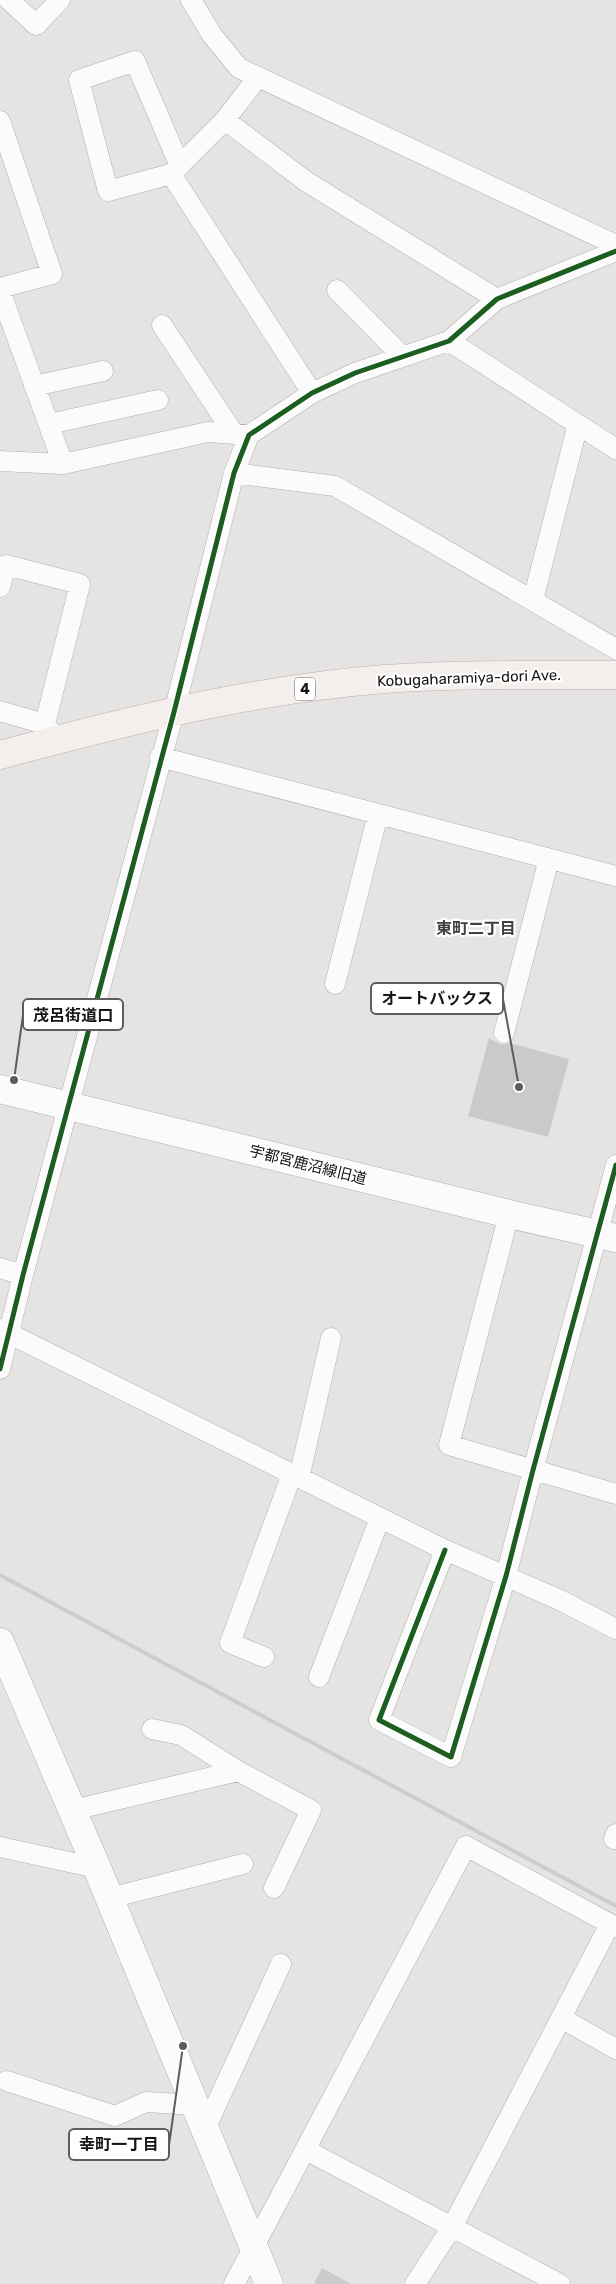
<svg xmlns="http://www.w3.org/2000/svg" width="616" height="2284" font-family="Rubik,'Noto Sans JP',sans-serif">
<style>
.building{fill:#cbcaca}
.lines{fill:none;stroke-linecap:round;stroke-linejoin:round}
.street-casing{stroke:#b1afaf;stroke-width:21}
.secondary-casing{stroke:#b1afaf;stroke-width:29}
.primary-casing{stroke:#bbafae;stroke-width:29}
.street{stroke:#fbfbfb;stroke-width:20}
.secondary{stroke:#fbfbfb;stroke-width:28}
.primary{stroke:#f4eeed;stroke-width:28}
.rail{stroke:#cecdcd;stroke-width:4}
.cycleway-casing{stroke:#fff;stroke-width:8}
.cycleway{stroke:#1b5e20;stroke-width:5}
.labels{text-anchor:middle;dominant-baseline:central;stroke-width:4.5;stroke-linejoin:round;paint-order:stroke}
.shield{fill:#fff;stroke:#5c5b5a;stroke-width:1}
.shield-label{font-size:14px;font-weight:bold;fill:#161514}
.street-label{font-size:15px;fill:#161514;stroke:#fff}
.neighbourhood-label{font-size:16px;font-weight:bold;fill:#423e3e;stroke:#fff}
.leader{fill:none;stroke:#5f5d5c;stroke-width:2}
.callout-dot{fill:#5f5d5c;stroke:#fff;stroke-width:2}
.callout{fill:#fff;stroke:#5f5d5c;stroke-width:2}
.callout-label{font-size:16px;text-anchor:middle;font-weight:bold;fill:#161514}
</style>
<rect width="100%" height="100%" fill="#e6e4e3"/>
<path class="building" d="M489 1038 502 1045 510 1043 569 1059 548 1137 468 1116Z
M322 2268 351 2284H314Z"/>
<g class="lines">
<defs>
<path id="street" d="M9 0 36 25 60 0
M191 0 212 35 239 68 616 245
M258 77 225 120 307 182 497 299
M225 120 171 174 312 393
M0 121 52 274 0 288
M171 174 108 191 79 80 135 61 180 166
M337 290 402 356
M0 291 63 464
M162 325 234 434
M449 341 616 449
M34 386 103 371
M49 424 158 400
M0 461 63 464 208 432 249 435
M234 473 335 486 616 649
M0 587 6 565 80 584 45 724
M533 600 578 424
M0 711 45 724 53 735
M160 757 616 876
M335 984 378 814
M504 1033 549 859
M509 1214 449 1445 616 1494
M0 1268 23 1275
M0 1329 445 1550 560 1600 616 1629
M0 1369 23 1275 174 712 234 473 249 435 312 393 355 373 449 341 497 299 616 251
M299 1478 331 1338
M445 1550 379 1720 451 1757 506 1576 533 1470 616 1165
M264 1657 230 1643 292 1474
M319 1677 380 1518
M152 1729 181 1735 238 1771
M73 1810 238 1771 311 1810 274 1888
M614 1839 616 1834
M0 1847 97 1868
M110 1898 243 1864
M610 1924 561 2018 616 2049
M7 2081 115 2116 146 2102 196 2105
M206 2127 281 1964
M306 2150 560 2284
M234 2284 466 1846 616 1927
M415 2284 452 2227 561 2018"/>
<path id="secondary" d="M0 1089 509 1214 616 1238
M0 1642 97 1868 269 2284"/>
<path id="primary" d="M0 755C126 721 255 689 385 679 462 674 539 675 616 675"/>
</defs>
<use href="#street" class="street-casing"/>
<use href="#secondary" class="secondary-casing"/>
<use href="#primary" class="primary-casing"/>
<use href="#street" class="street"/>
<use href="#secondary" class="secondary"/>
<use href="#primary" class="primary"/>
<path class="rail" d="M0 1575 616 1906"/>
<defs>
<path id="cycleway" d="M0 1369 23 1275 174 712 234 473 249 435 312 393 355 373 449 341 497 299 616 251
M445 1550 379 1720 451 1757 506 1576 533 1470 616 1165"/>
</defs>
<use href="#cycleway" class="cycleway-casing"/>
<use href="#cycleway" class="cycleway"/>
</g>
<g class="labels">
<rect class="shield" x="295" y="677.5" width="20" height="23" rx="4"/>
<g class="shield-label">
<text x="305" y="689">4</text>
</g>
<g class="street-label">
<text transform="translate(469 678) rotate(-2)">Kobugaharamiya-dori Ave.</text>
<text transform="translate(308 1165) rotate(14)">宇都宮鹿沼線旧道</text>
</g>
<g class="neighbourhood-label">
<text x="476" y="928">東町二丁目</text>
</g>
</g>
<path class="leader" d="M519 1087L503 999M14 1080L23 1015M183 2046L169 2145"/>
<g class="callout-dot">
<circle cx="519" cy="1087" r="5"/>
<circle cx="14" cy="1080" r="5"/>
<circle cx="183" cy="2046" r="5"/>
</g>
<g class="callout">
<rect x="371" y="983" width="132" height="31" rx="5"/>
<rect x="23" y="999" width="100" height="31" rx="5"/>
<rect x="69" y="2129" width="100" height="31" rx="5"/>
</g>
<g class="callout-label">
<text x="437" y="1004">オートバックス</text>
<text x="73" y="1021">茂呂街道口</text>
<text x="119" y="2150">幸町一丁目</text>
</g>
</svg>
